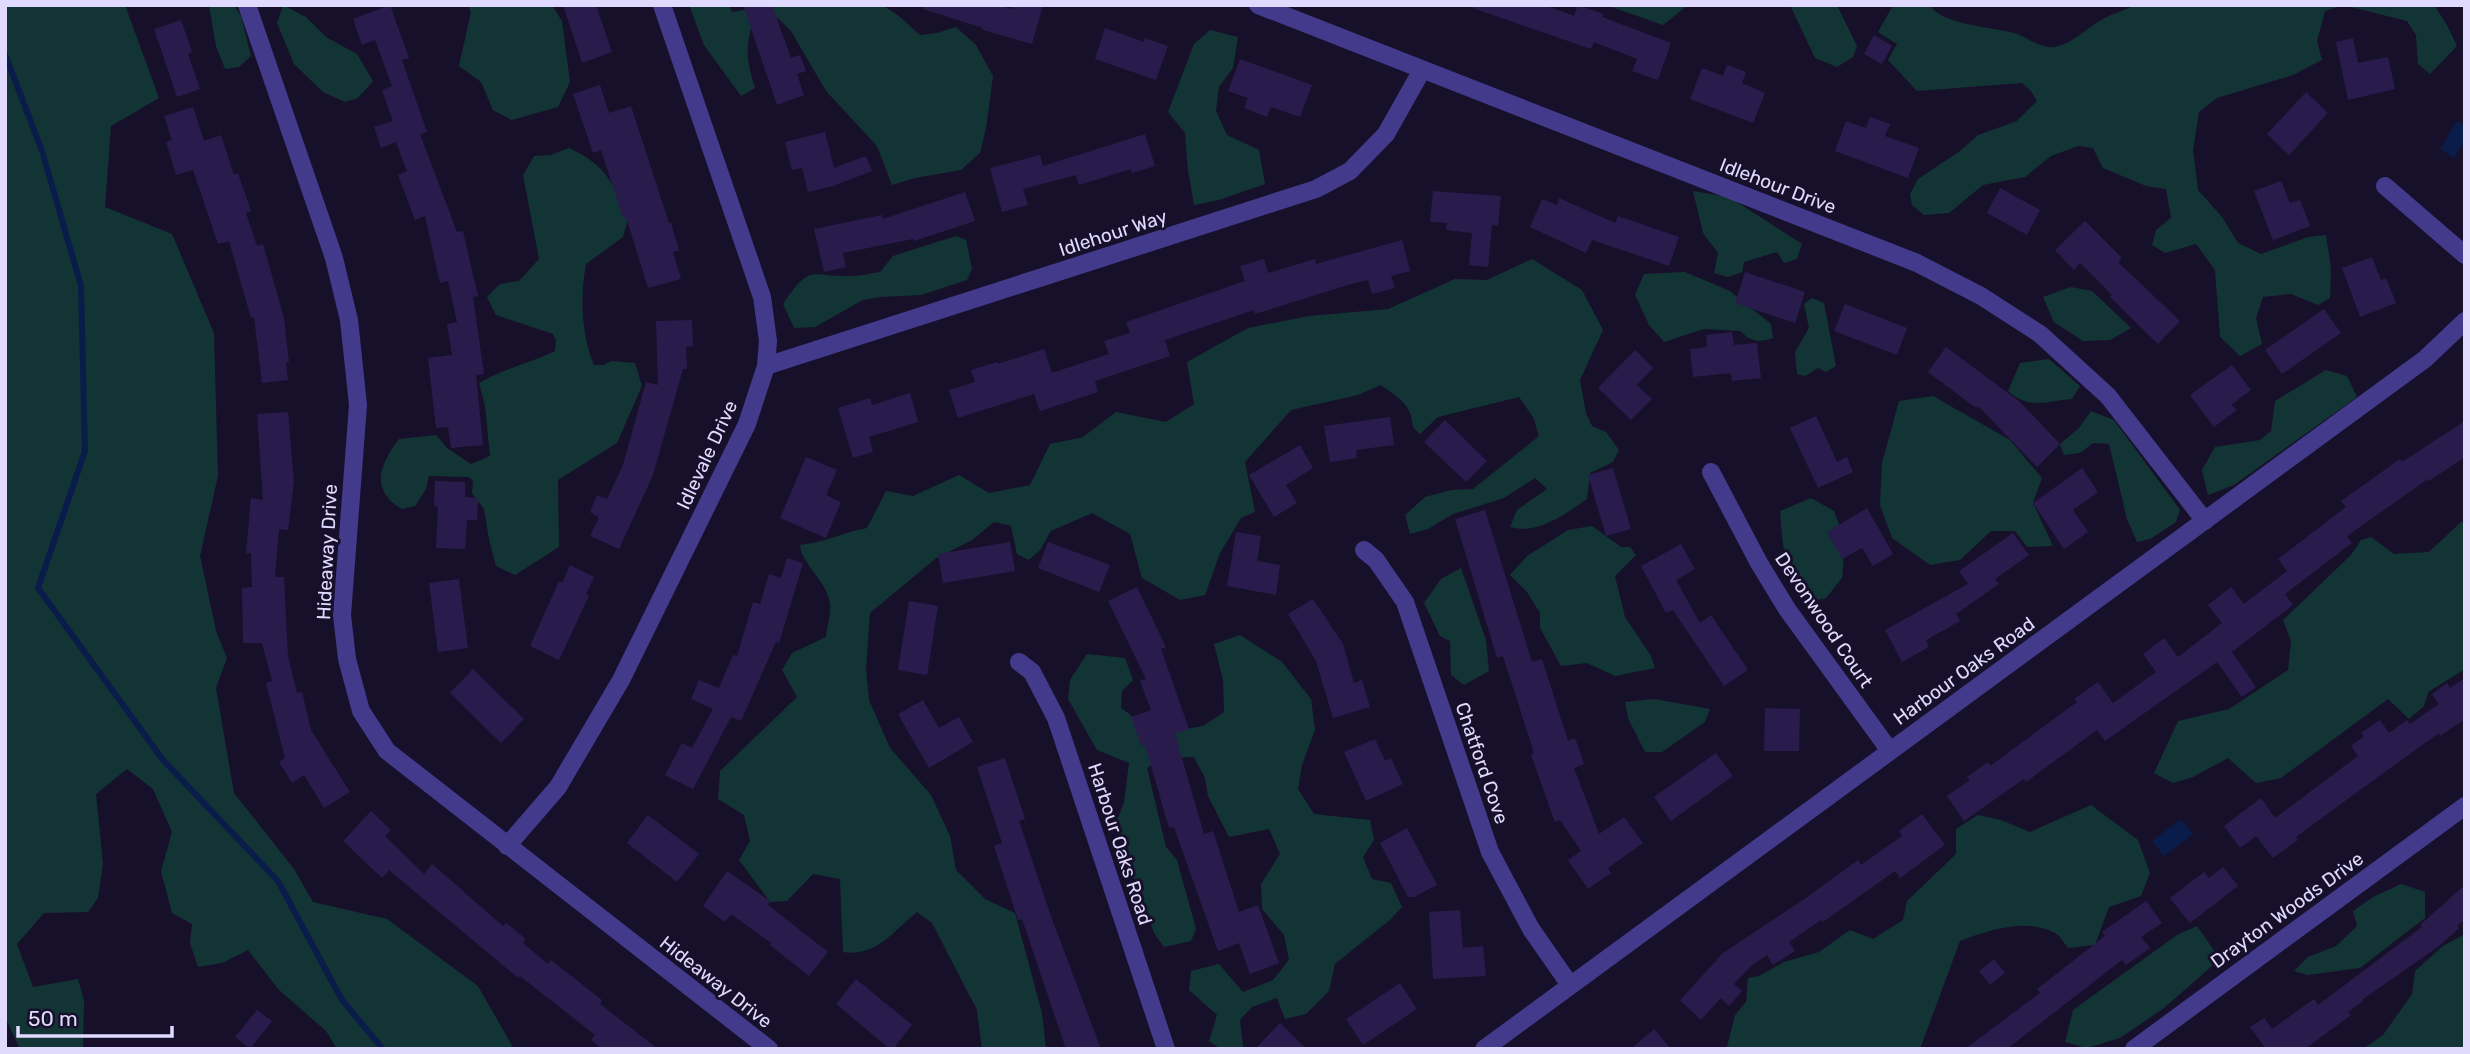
<svg xmlns="http://www.w3.org/2000/svg" width="2470" height="1054" font-family="Rubik,sans-serif">
<style>
.green{fill:#133435}
.water{fill:#091c4a}
.lines{fill:none;stroke-linecap:round;stroke-linejoin:round}
.stream{stroke:#091c4a;stroke-width:6}
.building{fill:#291c4c}
.street{stroke:#433a8b;stroke-width:18}
.labels{text-anchor:middle;dominant-baseline:central;stroke-width:6;stroke-linejoin:round;paint-order:stroke}
.street-label{font-size:19px;fill:#e1daff;stroke:#17102b}
</style>
<rect width="100%" height="100%" fill="#17102b"/>
<path class="green" d="M5 5H125L159 98 111 126 105 207 172 234 214 333 218 476 200 556 216 631 227 658 216 688 234 793 294 869 313 902 387 919 478 986 514 1049H337L326 1031 278 989 248 950 222 963 198 967 190 943 192 924 172 913 161 871 172 832 153 789 127 769 96 794 103 864 98 898 88 912 44 913 17 944 33 987 78 979 84 1001 83 1049H20L5 1017Z
M209 5H234L241 16 251 56 239 67 225 69 216 46Z
M283 5 306 17 326 37 357 54 373 81 358 98 345 102 323 92 294 64 277 23Z
M468 5H552L562 21 570 82 558 107 512 120 493 110 481 82 459 66 471 12Z
M689 5H729L732 12 772 5H882L899 16 920 35 937 33 956 27 976 45 993 76 986 128 980 153 961 170 915 178 892 185 877 146 826 91 791 31 778 18 751 28C745 48 748 68 755 88L741 96 704 45Z
M1606 5H1688L1663 25Z
M1790 5H1837L1857 46 1853 57 1837 67 1815 58Z
M1893 5H1930C1941 25 1993 27 2014 33 2027 37 2041 49 2055 47 2072 44 2087 28 2101 20 2112 14 2125 10 2136 5H2434L2447 25 2457 46 2430 74 2418 64 2416 35 2407 21 2343 5 2325 11 2317 41 2322 60 2293 75 2217 98 2199 112 2193 150 2198 190 2222 217 2238 243 2261 254 2308 237 2326 235 2331 269 2330 298 2318 305 2291 294 2263 297 2256 318 2262 344 2240 356 2220 337 2215 270 2196 244 2165 253 2152 245 2156 230 2171 218 2166 189 2146 186 2103 168 2093 148 2078 146 2051 156 2025 177 1983 185 1949 213 1924 215 1912 205 1910 194 1918 179 1960 151 1978 135 2017 121 2037 101 2031 91 2022 83 1917 91 1888 60 1897 44 1878 32Z
M1210 30 1238 37 1233 68 1219 87 1216 111 1227 135 1259 150 1265 184 1219 200 1194 205 1188 171 1185 133 1168 112 1194 44Z
M569 148C607 166 610 180 629 216L623 237 586 264C580 297 581 333 594 365H603L612 361 635 363 642 386 617 443 558 480 559 547 515 575 496 566 489 539 484 509 472 493 473 481 469 477 429 476 426 489 415 506 402 509C369 490 380 464 399 439L436 435 447 448 471 464 490 456 485 406 479 383C503 369 530 363 555 351L556 340 553 334 496 315 487 297 500 284 519 281 539 259 523 175 534 156 551 155Z
M1693 191 1729 197 1802 244 1797 259 1784 263 1777 252 1744 262 1742 272 1728 277 1714 273 1718 253 1703 233Z
M956 236 966 240 972 269 967 280 921 295 881 297 863 300 815 327 794 328 783 304C812 261 811 278 853 276 862 276 871 273 880 272L893 256Z
M1532 259 1582 290 1603 330 1580 380 1586 413 1592 426 1606 432 1619 450 1613 462 1590 473 1587 499C1565 514 1538 535 1510 527L1517 510 1547 489 1535 478 1504 498 1453 514 1428 529 1410 534 1405 515 1425 497 1452 490 1473 489 1539 436 1533 417 1519 397 1438 417 1420 434 1413 427C1411 403 1399 399 1381 385L1358 395 1291 410 1245 462 1255 512 1241 518 1220 553 1205 595 1180 600 1142 578 1130 534 1092 513 1051 531 1040 550 1029 560 1017 554 1011 526 994 522 972 540 935 559 870 613 866 669 869 700 890 748 931 795 950 836 956 870 985 899 1015 913 1042 1013 1046 1049H982L977 1010 932 923 917 912C893 931 877 957 843 952L840 879 813 874 787 901 770 902 739 860 750 841 744 815 718 799 720 771 797 697 782 670 792 653 826 637C827 627 831 614 830 604 828 582 802 565 800 545 824 543 844 532 867 528L886 491 913 496 959 475 989 493 1030 485 1050 444 1083 437 1116 412 1166 422 1194 404 1187 362 1248 328 1309 316 1388 309 1455 279 1487 280Z
M1685 272 1730 291 1771 324 1773 338C1758 343 1750 341 1740 331L1704 329 1664 342 1649 325 1635 295 1644 274Z
M2071 287 2092 291 2131 328 2110 340 2083 341 2054 322 2043 297Z
M1812 298 1824 303 1836 366 1826 372 1818 368 1805 376 1797 374 1795 352 1809 328 1804 304Z
M2049 359 2080 386 2072 399C2047 401 2029 410 2008 391L2020 363Z
M2326 370 2347 376 2357 397 2234 485 2208 495 2202 470 2215 447 2260 440 2271 431 2275 401Z
M1933 396 2010 440 2042 478 2033 503 2053 546 2027 547 2015 531H1991L1960 560 1930 565 1892 538 1880 505 1882 463 1899 401Z
M2091 411 2114 420 2180 510 2176 522 2150 539 2137 542 2127 519 2109 444 2093 443 2080 453 2064 455 2060 444 2079 428Z
M1811 498 1834 511 1845 541 1842 578 1826 598 1804 603C1784 571 1783 548 1780 511Z
M2461 522 2465 523V669L2428 692 2424 706 2409 719 2388 699 2281 778 2256 783 2228 758 2193 777 2173 783 2154 773 2178 721 2229 709 2288 670 2291 641 2283 620 2351 555 2361 540 2371 537 2394 554 2429 552Z
M1592 526 1621 547H1630L1636 555 1615 576 1625 617 1651 656 1655 668 1615 676 1587 663 1561 666 1540 628V613L1527 592 1510 575 1527 556 1568 530Z
M1461 568 1486 640 1489 671 1464 685 1451 675 1450 641 1440 636 1424 603 1441 579Z
M1240 635 1282 662 1311 699 1315 730 1302 765 1298 789 1314 814 1370 820 1374 840 1363 857 1372 879 1391 883 1402 907 1391 919 1335 964 1329 991 1306 1014 1285 1019 1277 998 1252 1007 1240 1020 1243 1047 1221 1049 1209 1041 1217 1015 1189 990 1191 971 1219 964 1243 992 1273 980 1289 960 1284 935 1262 909 1261 884 1280 854 1269 829 1229 837 1208 796 1205 778 1194 757 1161 758 1147 768 1166 847 1177 860 1196 929 1191 941 1164 947 1154 933 1115 825 1124 803 1129 763 1097 750 1068 699 1070 680 1087 654 1125 658 1133 680 1122 691 1121 708 1157 734 1203 726 1224 712 1223 680 1214 644Z
M1654 699 1710 709 1705 722 1662 752H1645L1628 718 1625 702Z
M2091 805 2138 840 2150 873 2141 896 2109 907 2095 945 2068 948C2064 943 2059 934 2053 932 2025 918 1987 931 1960 941L1920 1049H1730L1727 1047 1735 1015 1746 1002 1748 978 1759 976 1784 962 1819 952 1850 930 1873 939 1903 920 1907 901 1956 854V829L1978 815 2001 820 2030 832Z
M2401 884 2425 892V918L2360 968 2308 975 2294 971 2308 957 2336 946 2357 926 2353 911 2373 897Z
M2197 926 2220 959 2164 1008 2120 1038 2087 1048 2065 1042 2073 1010 2177 935Z
M2465 934V1049H2363L2383 1035 2412 994 2415 971 2443 946Z"/>
<path class="water" d="M2457 121 2465 126V140L2454 158 2440 149Z
M2181 819 2193 834 2164 856 2152 841Z"/>
<g class="lines">
<path class="stream" d="M5 54 42 151 81 286 85 451 38 588 163 760 278 881 342 1000 383 1049"/>
</g>
<path class="building" d="M390 5 409 58 402 60 427 132 420 134 457 232 463 231 478 296 473 297 484 374 476 375 483 445 451 448 448 427 436 428 428 358 452 355 447 324 457 322 448 281 440 283 425 216 415 220 398 175 407 171 396 142 381 148 374 127 393 121 382 90 392 86 375 40 362 45 353 19Z
M563 5H596L612 52 582 63Z
M743 5H772L791 58 800 55 806 71 797 74 804 95 777 105Z
M924 5H997L1012 9 1013 5H1043L1032 44 983 30V28L923 9Z
M1474 5H1544L1574 16 1578 5 1603 14 1602 17 1671 43 1658 80 1632 71 1637 59 1594 42 1591 49 1473 8Z
M181 20 192 52 188 54 200 89 177 97 154 29Z
M1105 28 1144 42 1145 38 1168 46 1156 80 1095 59Z
M1874 35 1892 46 1882 64 1864 54Z
M2353 38 2358 63 2388 57 2395 89 2348 100 2336 42Z
M1240 59 1312 85 1300 117 1271 107 1267 117 1244 108 1248 98 1228 91Z
M1727 65 1746 72 1742 83 1765 93 1753 123 1690 99 1702 68 1723 76Z
M600 85 609 113 631 106 669 223H671L679 250 673 252 681 279 648 288 626 217 623 218 601 150 593 153 573 94Z
M2306 92 2328 113 2289 155 2267 134Z
M193 107 204 141 221 135 234 175 238 173 251 211 246 213 257 246 263 244 284 318 289 362H286L288 380 262 383 254 317 251 318 229 241 218 244 193 170 176 175 166 142 172 140 164 116Z
M1870 117 1890 124 1885 136 1919 148 1908 178 1835 151 1846 121 1866 128Z
M825 132 834 168 866 156 872 171 833 186 808 192 802 168 792 170 785 142Z
M1145 134 1155 166 1132 173 1131 169 1079 185 1076 175 1023 189 1028 205 1002 212 990 168 1040 155 1043 166Z
M2281 181 2290 203 2300 200 2310 226 2273 240 2254 191Z
M2000 188 2040 210 2027 235 1987 213Z
M1433 191 1501 196 1498 226 1492 225 1488 267 1469 265 1472 233 1446 230 1447 223 1430 222Z
M965 192 975 221 914 241 913 239 843 253 846 267 824 272 814 229 882 215 883 219Z
M1559 198 1615 223 1618 216 1679 237 1669 266 1592 240 1586 253 1530 227 1542 199 1557 205Z
M2085 221 2122 258 2118 262 2180 321 2158 344 2110 297 2112 295 2080 263 2074 270 2055 250Z
M1402 240 1410 271 1391 276 1395 288 1372 294 1368 280 1351 284 1255 314 1254 310 1165 340 1170 356 1095 381 1098 392 1040 411 1034 394 958 418 949 390 975 382 971 370 997 362 998 364 1044 349 1052 373 1109 354 1104 341 1130 333 1126 322 1245 281 1240 266 1264 259 1268 273 1315 259 1316 264Z
M2372 257 2381 280 2386 278 2396 303 2360 317 2342 268Z
M1745 272 1805 292 1795 323 1735 303Z
M1845 304 1907 328 1897 355 1834 331Z
M2324 309 2341 333 2282 374 2265 350Z
M692 320 693 346 686 347 687 369H683L653 475 619 549 590 536 599 518 590 512 597 495 607 499 623 465 646 382 658 385 656 321Z
M1732 332 1734 345 1757 343 1761 378 1732 381 1731 373 1693 377 1690 349 1707 347 1706 335Z
M1946 347 2020 402 2060 444 2037 467 1978 406 1976 408 1928 372Z
M1635 350 1653 368 1637 385 1652 399 1631 420 1598 388Z
M2232 365 2251 390 2231 405 2237 410 2214 427 2190 395Z
M910 393 918 422 869 437 873 452 853 458 838 408 870 398 872 405Z
M288 412 294 481 288 530 279 529 275 577H284L288 656 297 693 302 692 311 730 350 792 324 808 304 775 292 783 279 762 285 758 266 683 272 681 262 643H243L242 588 252 587 251 553H246L251 498 263 500 257 414Z
M1816 416 1837 462 1847 457 1853 472 1818 488 1790 428Z
M1390 417 1394 445 1356 450 1357 458 1330 462 1324 426Z
M1445 420 1487 461 1466 482 1424 442Z
M2465 421V457L2429 481 2428 479 2347 536 2352 543 2285 594 2293 605 2232 652 2256 687 2242 697 2217 662 2105 741 2097 730 2026 782 2024 779 1964 821 1947 796 1970 780 1967 777 1988 762 1990 766 2077 702 2074 699 2098 682 2113 703 2156 672 2143 654 2164 638 2178 657 2222 623 2208 605 2231 587 2244 604 2287 571 2278 559 2346 507 2341 501 2400 459 2402 462Z
M1300 445 1313 468 1286 485 1297 503 1274 517 1249 475Z
M806 457 837 470 826 495 841 502 826 538 780 518Z
M1613 468 1631 529 1606 536 1588 475Z
M2082 468 2098 492 2073 510 2088 532 2064 549 2033 503Z
M435 481 465 482V497L478 498 477 520H467L465 549 436 548 438 507 434 505Z
M1867 508 1893 554 1873 566 1862 548 1842 559 1827 532Z
M1485 510 1532 662 1542 659 1568 741 1575 738 1584 764 1574 768 1599 834 1624 817 1643 843 1608 868 1611 873 1588 889 1568 860 1581 851 1560 820 1555 822 1531 755 1534 753 1503 656 1497 658 1455 519Z
M1236 532 1261 536 1257 561 1280 565 1276 595 1227 586Z
M2013 533 2029 555 1995 579 1999 584 1956 614 1960 621 1926 640 1929 647 1902 662 1885 630 1968 584 1959 571Z
M1010 542 1015 571 943 583 938 554Z
M1048 542 1110 565 1099 592 1038 568Z
M1681 544 1695 569 1676 580 1700 623 1711 615 1748 670 1724 686 1673 610 1666 613 1641 566Z
M787 558 803 563 779 643 776 642 741 721 731 717 693 789 665 775 682 743 692 748 713 709 691 699 699 680 719 688 733 655 737 656 753 602 760 604 769 574 781 578Z
M570 565 594 577 586 594 589 596 559 660 530 646 559 581 562 583Z
M459 579 468 648 438 652 429 583Z
M1137 587 1166 647 1161 649 1189 729 1175 734 1204 834 1213 831 1239 912 1258 905 1279 963 1250 974 1239 943 1218 951 1174 827 1169 828 1145 745 1141 746 1131 717 1151 710 1140 681 1146 679 1108 601Z
M1313 599 1343 644 1354 683 1362 680 1370 707 1333 718 1316 661 1288 614Z
M909 601 938 606 927 675 898 670Z
M473 669 524 719 501 743 450 693Z
M2465 678V719L2440 736 2439 733 2375 779 2296 837 2298 840 2273 858 2256 836 2240 848 2224 826 2261 798 2275 818 2358 756 2351 746 2364 736 2361 733 2380 720 2389 733 2407 720 2410 724 2439 704 2432 694 2447 683 2450 688Z
M923 700 939 728 959 717 973 742 929 768 898 714Z
M1765 708 1800 709 1799 751H1764Z
M1375 739 1385 761 1391 758 1403 784 1366 801 1344 752Z
M1716 753 1733 776 1671 821 1654 797Z
M1005 758 1025 819 1019 821 1052 919 1101 1049H1066L1022 919 1018 920 994 846 1002 843 977 767Z
M371 811 391 830 385 836 424 874 432 864 503 926 506 923 526 939 523 943 548 964 551 960 602 1000 600 1004 658 1049H602L591 1040 595 1035 520 976 518 978 389 870 382 878 343 841Z
M1922 814 1945 845 1900 878 1895 871 1823 922 1821 920 1789 942 1795 951 1773 965 1767 955 1751 966 1734 984 1742 991 1729 1006 1721 998 1701 1020 1680 1000 1723 953 1806 898 1858 860 1861 865 1902 836 1899 831Z
M648 815 699 854 677 882 627 843Z
M1407 828 1437 885 1414 897H1408L1380 843Z
M2223 867 2238 886 2190 923 2170 898 2204 872 2209 878Z
M727 871 770 901 768 905 828 952 809 976 770 945 771 943 731 914 725 922 703 906Z
M2465 885V919L2457 926 2459 928 2439 946 2362 1000 2363 1001 2348 1012 2351 1015 2305 1049H2266L2250 1027 2264 1018 2272 1029 2314 999 2318 1005 2422 927 2420 925Z
M2146 901 2162 923 2141 937 2150 948 2126 965 2122 960 2007 1049H1965L2040 993 2037 989 2105 936 2102 932Z
M1460 910 1463 948 1483 946 1486 976 1433 979 1429 912Z
M1994 959 2005 973 1990 985 1979 971Z
M856 979 912 1025 893 1049H890L836 1004Z
M1400 983 1417 1009 1363 1045 1346 1019Z
M257 1010 272 1021 250 1049 235 1037Z
M1280 1023 1306 1049H1255Z
M1654 1029 1671 1049H1631Z"/>
<g class="lines">
<path class="street" d="M247 5 334 258 349 320 358 405 342 615 347 659 361 711 387 751 769 1049
M1258 5 1917 263 1981 296 2040 334 2108 396 2205 521
M2385 186 2465 255
M766 366 1316 189 1350 171 1386 134 1422 70
M1711 472 1759 563 1787 609 1890 751
M1364 550 1376 560 1405 602 1490 852 1531 929 1570 985
M1019 662 1032 672 1056 718 1166 1049
M507 846 558 787 621 680 747 424 766 366 768 341 762 297 662 5
M1484 1049 2425 359 2465 321
M2134 1049 2465 806"/>
</g>
<g class="labels">
<g class="street-label">
<text transform="translate(1778 186) rotate(21)">Idlehour Drive</text>
<text transform="translate(1113 233) rotate(-18)">Idlehour Way</text>
<text transform="translate(707 455) rotate(-65)">Idlevale Drive</text>
<text transform="translate(327 552) rotate(-87)">Hideaway Drive</text>
<text transform="translate(1824 620) rotate(56)">Devonwood Court</text>
<text transform="translate(1964 671) rotate(-36)">Harbour Oaks Road</text>
<text transform="translate(1482 763) rotate(71)">Chatford Cove</text>
<text transform="translate(1120 844) rotate(72)">Harbour Oaks Road</text>
<text transform="translate(2287 910) rotate(-36)">Drayton Woods Drive</text>
<text transform="translate(716 982) rotate(38)">Hideaway Drive</text>
</g>
</g>
<rect width="2470" height="1054" fill="none" stroke="#e1daff" stroke-width="14"/>
<path d="M18 1026v10h154v-10" fill="none" stroke="#e1daff" stroke-width="3.5"/>
<text x="28" y="1026" font-size="21" fill="#e1daff" stroke="#17102b" stroke-width="5" paint-order="stroke">50 m</text>
</svg>
